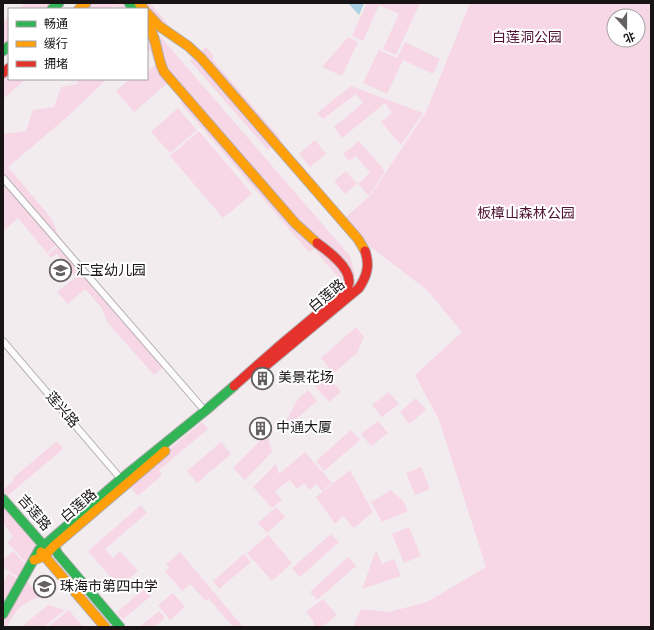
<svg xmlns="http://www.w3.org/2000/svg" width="654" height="630" font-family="'Alegreya Sans','Noto Sans SC',sans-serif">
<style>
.green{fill:#f7d7e5;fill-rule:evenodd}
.water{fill:#a8d1e3}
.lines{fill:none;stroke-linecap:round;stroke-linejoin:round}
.street-casing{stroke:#b2adaf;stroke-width:8}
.fast-casing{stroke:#b2adaf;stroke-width:11}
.slow-casing{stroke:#b2adaf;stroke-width:11}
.jam-casing{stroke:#b2adaf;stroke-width:11}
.street{stroke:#fdfcfd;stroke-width:6}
.fast{stroke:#30b455;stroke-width:9}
.slow{stroke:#ff9f0a;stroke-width:9}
.jam{stroke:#e5322d;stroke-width:9}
.labels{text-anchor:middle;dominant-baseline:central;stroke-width:4;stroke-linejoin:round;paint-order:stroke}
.park-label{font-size:14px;fill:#511234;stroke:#fff}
.poi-label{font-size:14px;fill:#181416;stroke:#fff;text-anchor:start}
.street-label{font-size:14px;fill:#181416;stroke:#fff}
</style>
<rect width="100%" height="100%" fill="#f2ecef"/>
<path class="green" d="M25 3H59L52 9H18Z
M88 3H131L137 9H118L116 6 106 9H75Z
M140 3H150L167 23 161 28Z
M367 3H420L396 55 383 49 399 14 379 5 363 41 352 36Z
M470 3H651V627H353L361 609 389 612 427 602 486 567 439 420 415 375 462 332 427 290 339 223 370 196 426 112ZM614 16H638V40H614Z
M9 16V45L3 51V22Z
M153 28 350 256 355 275 346 289 333 299 323 289 338 277 314 249 309 252 182 105 176 83 149 51 147 48V33Z
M348 37 358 42 342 76 322 67Z
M405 42 440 59 433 74 403 60 387 94 363 83 379 50 397 58Z
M206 47 213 55V60L281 139 268 150 190 61Z
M155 65 170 81 134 112 116 91 130 79H135L137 80 139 79H147V72Z
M9 66V79H26L3 99V71Z
M76 79H107L67 117 8 167 51 218 61 241 47 253 18 218 5 230 3 228V159L5 156 3 154V137L4 134 26 131 33 110 54 107 61 87 78 84Z
M351 86 423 113 401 145 381 122 392 113 385 103 342 138 334 127 363 103 356 94 323 119 317 113Z
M178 108 197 130 170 153 151 132Z
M199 131 252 194 223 218 170 156Z
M315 140 326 154 310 167 299 154Z
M359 141 385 171 369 196 358 184 370 173 356 156 349 161 343 154Z
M346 171 357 184 345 194 334 181Z
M62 243 166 365 154 375 108 323 101 307 85 289 68 304 57 292 76 277 57 254 51 258 48 254Z
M356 327 364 337 357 353 334 373 321 358Z
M327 375 341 392 329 402 315 386Z
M308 390 317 401 279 434 298 399Z
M389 392 399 404 382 417 372 405Z
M416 398 426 410 409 424 400 412Z
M378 421 388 433 371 446 361 434Z
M202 422 208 429 159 470 162 475 138 496 128 484Z
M351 430 360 440 324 471 316 461Z
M267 434 272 452 245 480 233 468Z
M57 441 63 449 5 498 3 496V490L14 480 13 478Z
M221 442 231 454 197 483 187 471Z
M305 452 332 483 322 491 317 484 309 490 304 483 297 489 290 480 275 491 282 500 272 508 253 487 276 464 279 474Z
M421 467 430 489 415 495 406 473Z
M350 470 373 512 354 528 343 516 335 524 316 497Z
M391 490 404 502 408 511 382 522 371 502Z
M3 501 42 545 29 566 7 542 13 537 3 523Z
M141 505 147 513 105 549 113 558 120 551 138 571 119 587 88 551Z
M276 507 285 517 267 533 258 523Z
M409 527 421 556 404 563 392 534Z
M331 534 339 542 300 577 292 568Z
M268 535 292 563 272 581 247 553Z
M376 550 382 564 394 559 401 576 362 589Z
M13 551 28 567 21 579 3 567V560Z
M180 552 243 627H233L209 599 206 601 190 584 182 591 165 571 169 568 166 564Z
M244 554 251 562 219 589 213 581Z
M348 557 356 566 317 600 310 592Z
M9 573 20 580 3 610V582Z
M25 579 40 597C19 604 17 609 7 627H3V617Z
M145 588 151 596 123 619 117 612Z
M173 593 185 607 170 620 158 605Z
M323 599 337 615 322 627H315L312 619 306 612Z
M48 605 65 610 44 627H21Z
M69 610 83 627H48Z
M159 611 165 618 154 627H139Z"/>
<path class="water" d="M348 3H364L359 15Z"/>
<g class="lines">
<defs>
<path id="street" d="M3 178 205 411
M3 341 121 479"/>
<path id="fast" d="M129 3 134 9
M52 9 59 3
M3 51 9 46
M3 499 44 546
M54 546 58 554 120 627
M3 614 39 550 121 479 205 411 234 386"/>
<path id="slow" d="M139 3 144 9
M79 9 86 3
M147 13 159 26 188 46 201 58 358 239 365 251
M147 24C158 39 156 56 164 72L295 223 317 243
M41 552 105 627
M34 560 44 556 54 546 165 451"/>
<path id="jam" d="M3 73 9 68
M264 367 359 288C367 276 370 265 365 251
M234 386 277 348 345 291C347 288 349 285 349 282 350 267 328 251 317 243"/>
</defs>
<use href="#street" class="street-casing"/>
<use href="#fast" class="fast-casing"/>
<use href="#slow" class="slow-casing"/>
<use href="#jam" class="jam-casing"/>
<use href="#street" class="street"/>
<use href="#fast" class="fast"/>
<use href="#slow" class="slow"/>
<use href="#jam" class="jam"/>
</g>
<defs>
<symbol id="school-ring" viewBox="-11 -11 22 22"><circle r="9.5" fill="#fff" stroke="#646062" stroke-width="1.5"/><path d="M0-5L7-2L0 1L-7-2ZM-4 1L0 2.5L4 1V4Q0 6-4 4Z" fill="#646062"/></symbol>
<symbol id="building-ring" viewBox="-11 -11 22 22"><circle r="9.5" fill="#fff" stroke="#646062" stroke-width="1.5"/><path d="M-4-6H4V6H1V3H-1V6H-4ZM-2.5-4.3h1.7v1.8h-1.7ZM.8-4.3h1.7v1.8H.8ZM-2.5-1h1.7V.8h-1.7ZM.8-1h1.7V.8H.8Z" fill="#646062"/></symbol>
</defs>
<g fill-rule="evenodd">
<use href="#school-ring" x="48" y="258" width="25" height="25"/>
<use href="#building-ring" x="250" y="366" width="25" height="25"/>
<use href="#building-ring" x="248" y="416" width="25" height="25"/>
<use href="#school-ring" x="32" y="574" width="25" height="25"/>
</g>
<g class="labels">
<g class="park-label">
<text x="527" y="38">白莲洞公园</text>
<text x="526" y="214">板樟山森林公园</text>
</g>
<g class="poi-label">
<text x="76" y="271">汇宝幼儿园</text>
<text x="278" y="378">美景花场</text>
<text x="276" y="428">中通大厦</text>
<text x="60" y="587">珠海市第四中学</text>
</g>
<g class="street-label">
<text transform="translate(327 296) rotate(-40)">白莲路</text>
<text transform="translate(62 410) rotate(49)">莲兴路</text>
<text transform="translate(79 506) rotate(-41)">白莲路</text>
<text transform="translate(34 513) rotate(49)">吉莲路</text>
</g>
</g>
<rect width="654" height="630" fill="none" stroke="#181416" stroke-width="8"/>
<rect x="8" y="8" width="140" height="72" fill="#ffffff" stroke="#a3a1a2"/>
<rect x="16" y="21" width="20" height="6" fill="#30b455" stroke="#a3a1a2"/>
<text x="44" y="28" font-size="12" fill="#181416">畅通</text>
<rect x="16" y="41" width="20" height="6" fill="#ff9f0a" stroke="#a3a1a2"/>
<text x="44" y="48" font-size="12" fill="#181416">缓行</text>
<rect x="16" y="61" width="20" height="6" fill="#e5322d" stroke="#a3a1a2"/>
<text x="44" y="68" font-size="12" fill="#181416">拥堵</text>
<g transform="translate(626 28) rotate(159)"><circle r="19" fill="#ffffff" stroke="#a3a1a2"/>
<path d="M0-3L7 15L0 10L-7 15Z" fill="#646062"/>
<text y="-6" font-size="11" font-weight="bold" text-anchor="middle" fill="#181416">北</text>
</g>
</svg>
